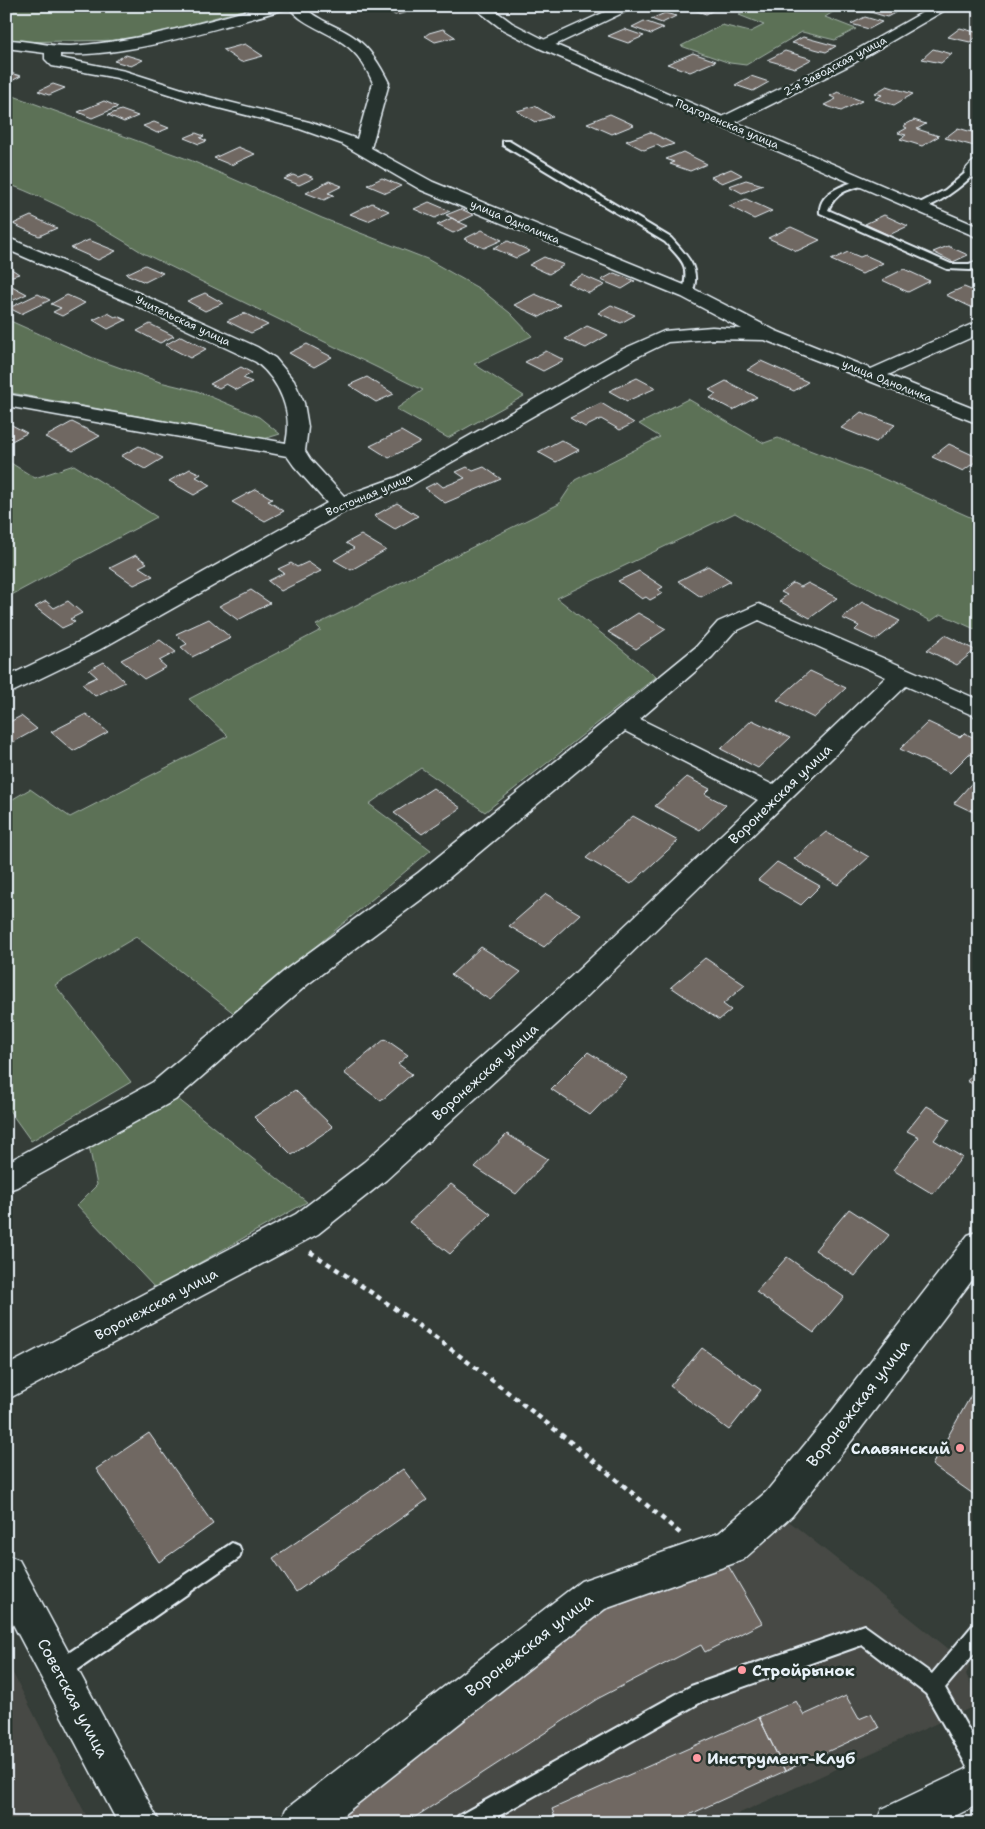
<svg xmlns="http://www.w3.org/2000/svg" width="985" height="1829" font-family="'Shantell Sans',sans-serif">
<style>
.built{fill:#474a45}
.green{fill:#5b7156;stroke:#a2b1a7}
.building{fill:#706762;stroke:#e8f1f8}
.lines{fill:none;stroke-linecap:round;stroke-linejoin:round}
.service-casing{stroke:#e8f1f8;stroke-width:4}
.minor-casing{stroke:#e8f1f8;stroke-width:3}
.tertiary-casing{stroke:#e8f1f8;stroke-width:3}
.secondary-casing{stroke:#e8f1f8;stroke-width:3}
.path{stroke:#e8f1f8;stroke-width:4.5;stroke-dasharray:5 5;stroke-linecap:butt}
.service{fill:#26332d;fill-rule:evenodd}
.minor{fill:#26332d;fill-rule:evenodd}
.tertiary{fill:#26332d;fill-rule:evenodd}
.secondary{fill:#26332d;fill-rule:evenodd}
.poi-dot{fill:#ff9aa2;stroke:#26332d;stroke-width:2}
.labels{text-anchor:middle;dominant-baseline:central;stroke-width:5;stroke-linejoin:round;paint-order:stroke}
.far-street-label{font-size:11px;fill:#e8f1f8;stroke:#26332d}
.street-label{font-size:14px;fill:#e8f1f8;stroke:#26332d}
.near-street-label{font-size:16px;fill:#e8f1f8;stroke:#26332d}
.near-poi-label{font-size:16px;font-weight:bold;fill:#e8f1f8;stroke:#26332d;text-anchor:start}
</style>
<rect width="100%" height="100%" fill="#353d38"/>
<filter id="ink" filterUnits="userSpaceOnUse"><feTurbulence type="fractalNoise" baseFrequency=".02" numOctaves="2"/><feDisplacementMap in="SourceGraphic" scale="10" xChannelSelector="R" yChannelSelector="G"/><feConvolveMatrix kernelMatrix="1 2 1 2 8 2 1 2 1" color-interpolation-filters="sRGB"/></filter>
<g filter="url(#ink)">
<path class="built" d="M785 1518 970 1666 966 1674 979 1704 718 1823H321Z
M6 1660 90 1823H6Z"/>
<path class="green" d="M6 6H257L133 40 6 42Z
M758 6H843L825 17 856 29 835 40 802 32 746 65 730 63 681 46 722 25 750 32 764 25 739 15Z
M8 94 190 160 322 218 427 259 480 289 510 313 532 336 474 364 524 396 448 438 396 409 423 390 143 253C99 225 55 202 6 183V95Z
M6 319 93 358 160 382 197 391 259 417 280 434 264 439 6 392Z
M688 399 764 443 778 438 882 478 979 521V631L941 614 931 621 816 561 735 513 557 598 656 677 485 812 421 768 369 804 431 850 235 1014 136 937 55 985 131 1082 31 1141 6 1106V803L30 789 70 817 228 736 189 699 321 630 316 625 559 504 575 480 660 437 639 424Z
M6 460 35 478 74 465 157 517 6 598Z
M173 1095 307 1202 155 1288 77 1205 97 1185 89 1146Z"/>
<path class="building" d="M398 6H407L414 11 395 15 385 9Z
M682 6H714L718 8 706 14Z
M877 6H905L906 7 887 17 867 11Z
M665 13 676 16 662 23 651 19Z
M865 17 882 22 869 29 851 24Z
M644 21 664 28 651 34 632 27Z
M960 28 979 33V35L970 42 948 37Z
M443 29 455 37 435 42 425 36 429 33Z
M624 29 644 36 628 43 608 36Z
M803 37 836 46 826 52 792 43Z
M245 44 263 56 241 62 223 50Z
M933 49 952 54 941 63 922 59Z
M785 51 812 59 795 68 767 60Z
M693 53 716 61 690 72 667 64Z
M126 55 143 60 131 66 114 61Z
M6 72 21 76 6 84Z
M751 76 769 82 753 91 735 85Z
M53 84 65 88 49 95 38 91Z
M887 86 913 94 894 105 875 99 882 95 875 93Z
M838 92 862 101 841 111 824 105 836 99 830 96Z
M104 101 118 107 92 118 78 112Z
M535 106 553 117 535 122 517 111Z
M121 110 138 116 124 122 108 115Z
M610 114 634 125 612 134 587 123Z
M914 120 926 124 917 129 939 136 922 146 900 139 906 135 898 133 907 128 903 126Z
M154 122 169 128 157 133 143 126Z
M958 128 979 134V142L974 146 945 138Z
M650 132 674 144 662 148 657 145 644 150 626 141Z
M196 133 204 136 200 138 207 141 199 144 184 138Z
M238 147 255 154 231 165 214 158Z
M683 152 707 164 690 171 670 164 674 162 666 159Z
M731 169 742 175 722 183 711 177Z
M305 174 314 178 299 185 284 179 293 175 298 177Z
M382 178 401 186 386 193 367 185Z
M746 180 763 185 742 193 729 186Z
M329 181 342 186 328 193 334 195 324 200 306 193Z
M746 199 772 211 754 219 729 206Z
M429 202 450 211 435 218 414 209Z
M372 203 389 211 368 221 350 214Z
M461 209 474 215 459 222 446 215Z
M884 215 908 226 889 235 865 224Z
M31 216 57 228 39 236 13 224Z
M452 218 459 222 468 226 453 233 437 225Z
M791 227 820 240 797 251 768 238Z
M482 230 502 240 484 248 464 239Z
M89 240 116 251 98 260 71 248Z
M508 241 530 251 516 258 493 248Z
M948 246 968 255 953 262 933 252Z
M848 252 860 257 865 255 883 263 862 274 831 260Z
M544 257 564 265 549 274 529 265Z
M145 265 163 273 145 282 126 274Z
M10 268 19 274 6 278V269Z
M904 269 930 281 908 292 882 280Z
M614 273 635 281 622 289 601 280Z
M582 275 605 285 589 293 567 283Z
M10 285 27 294 14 300 6 296V287Z
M964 287 979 293V305L973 308 946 295Z
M205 293 223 303 205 311 187 301Z
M38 294 50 300 21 314 9 308Z
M535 294 560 305 540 317 514 305Z
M67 295 85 303 62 316 53 312 61 308 51 304Z
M611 305 635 315 621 323 598 313Z
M108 313 115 317 117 316 126 320 108 329 93 320Z
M244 313 268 325 251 333 227 321Z
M150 324 174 336 160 343 137 331Z
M587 326 608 335 586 348 565 339Z
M181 336 206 349 190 358 165 345Z
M307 344 332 357 314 367 289 353Z
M546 351 564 360 543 371 525 362Z
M761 361 808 382 794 391 747 370Z
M241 367 252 373 243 378 252 382 237 390 226 384 219 388 210 384Z
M367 377 394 394 376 402 349 385Z
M637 378 656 388 627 401 609 391Z
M726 381 757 397 733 410 710 398 716 394 709 390Z
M601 403 634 423 620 430 601 419 585 427 570 418Z
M861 412 895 425 876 442 841 428Z
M72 422 100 436 73 451 45 437Z
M8 423 27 433 6 444Z
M401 431 420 442 389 458 370 446Z
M561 440 579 450 556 462 538 452Z
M949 444 979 458V459L963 471 932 457Z
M139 446 163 458 145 469 121 456Z
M467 467 473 471 484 467 501 479 445 503 425 488 437 482 443 487 465 478 456 472Z
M190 469 201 474 196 477 211 485 194 495 169 481Z
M256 489 273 499 268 501 284 511 265 521 232 502Z
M397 503 418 516 395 529 374 516Z
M361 535 386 550 351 570 334 560 354 548 346 543Z
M136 555 147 563 139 567 153 576 134 585 110 568Z
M308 562 321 571 281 591 268 581 284 573 278 569 291 563 297 567Z
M708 566 731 581 701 597 678 581Z
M639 571 663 587 658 590 663 593 650 600 646 597 642 599 618 581Z
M793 583 801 587 808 583 837 598 810 618 779 601 787 595 781 592Z
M251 590 270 603 238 620 219 606Z
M46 601 54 608 68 601 82 613 70 619 75 622 62 628 35 607Z
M862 602 900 621 876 640 855 630 859 626 842 618Z
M638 613 666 629 636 649 608 632Z
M209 619 231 638 192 657 181 647 187 644 176 634Z
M945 635 975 650 957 665 927 650Z
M160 640 176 652 159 661 166 667 144 679 121 660Z
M104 662 125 682 95 696 82 684 97 677 89 670Z
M810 671 846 688 814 718 777 700Z
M86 714 108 732 73 751 51 732Z
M21 716 37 729 6 746V724Z
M752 720 790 738 758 768 721 749Z
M928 722 960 737 964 733 979 740V756L977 757 969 754 950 773 900 749Z
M978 776 979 812 977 814 954 803Z
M687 777 710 789 705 794 726 805 700 830 655 806Z
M433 788 461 808 422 834 394 813Z
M633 816 678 841 631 884 586 858Z
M826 832 869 857 838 885 794 859Z
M777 862 820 886 801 905 758 880Z
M546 894 580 914 544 947 509 926Z
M481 947 521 972 490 1000 451 975Z
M705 958 745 985 723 1004 731 1010 719 1020 671 987Z
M385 1039 408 1055 398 1064 412 1074 381 1101 344 1073Z
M588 1052 627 1077 590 1115 551 1089Z
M979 1067V1088L967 1081Z
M295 1090 333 1127 292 1155 254 1117Z
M927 1106 950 1119 934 1140 962 1157 933 1194 893 1170 919 1137 907 1131Z
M507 1134 548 1159 516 1194 475 1167Z
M451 1184 491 1214 450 1254 409 1222Z
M849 1209 889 1235 855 1276 815 1250Z
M787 1257 844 1297 814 1333 756 1292Z
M702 1348 761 1390 729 1430 670 1386Z
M979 1381V1493L976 1496 932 1465Z
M149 1433 213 1524 159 1562 96 1469Z
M403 1469 427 1500 296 1592 273 1558Z
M726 1562 762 1623 705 1652 701 1645 597 1699 406 1823H321L599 1606Z
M846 1696 859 1719 871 1714 879 1728 785 1771 759 1717 796 1701 804 1715Z
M759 1717 785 1771 671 1823H557L552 1809Z"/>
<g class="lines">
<defs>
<path id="service" d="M503 141H509L671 238C687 256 703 270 691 295L683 293C689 263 684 263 665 242L503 145Z
M969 170 976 172C966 183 931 211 916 209V205L945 190Z
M863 180 866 181V185C848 189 836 192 828 210L951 264H969L979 261V267L970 270 947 269 820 213C818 192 847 183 863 180Z
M232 1543 239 1546 241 1552 239 1558 66 1678 59 1681 52 1678 49 1671 52 1664Z
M979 1624V1648L945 1688 979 1748V1778L972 1775 926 1694 862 1645 703 1701 486 1823H455L458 1816 691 1686 864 1625 932 1674 972 1626Z"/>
<path id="minor" d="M264 6H288L286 9C219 27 128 58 60 54V58L125 71 201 95 309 122 357 139 373 83C366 67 358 53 343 43 325 30 302 25 288 6 309 6 303 9 319 18 330 25 343 29 354 37 370 48 380 65 389 83L371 148 433 182 694 289 776 331 871 369 979 321V334L888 375 979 411V424L765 340 712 339 668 342 635 358 411 485 348 510 99 650 6 695V677L83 640 327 503 294 466 287 456 6 406V394L286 443C293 413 280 381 256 362L130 303 6 249V237L143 295 257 347 275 358 294 381 304 403 308 427 305 451 310 459 344 496 397 477 621 350 664 331 712 327 742 329 682 297 421 190 342 144 297 128 191 101 117 78 52 66 45 59V53L6 48V40C28 40 50 47 71 46 137 42 201 23 264 6Z
M618 6H637L549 48 544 49 537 45 539 42Z
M934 6H952L852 64 730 125 724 127 716 122 718 119 842 58Z
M979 159V179L966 176 964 172C968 166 972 161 979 159Z
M759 604 979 700V718L906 686 579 1004 386 1180 318 1234 6 1400V1366L296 1214 364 1162 559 988 758 800 625 731 438 887 308 984 175 1100 17 1187 6 1191V1163L153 1082 288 968 418 873 614 714 696 647 718 622ZM759 620 886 677 773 785 640 719 712 657 734 632Z
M979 1231V1271L853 1439 792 1516 743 1560 605 1609 333 1823H280L286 1809 581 1581 719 1533 766 1492 829 1415 968 1235Z
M6 1555 19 1560 160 1823H118L6 1611Z"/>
<path id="tertiary" d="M472 6H489L512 23 549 42 979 227V238L539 48 502 29Z"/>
<path id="secondary" d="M979 1763V1804L941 1823H876L882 1809Z"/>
</defs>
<use href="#service" class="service-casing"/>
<use href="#minor" class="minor-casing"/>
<use href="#tertiary" class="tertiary-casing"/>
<use href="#secondary" class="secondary-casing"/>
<path class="path" d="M310 1252C442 1336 562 1433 681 1534"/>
<use href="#service" class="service"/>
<use href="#minor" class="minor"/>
<use href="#tertiary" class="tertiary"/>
<use href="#secondary" class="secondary"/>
</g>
</g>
<g class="poi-dot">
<circle cx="960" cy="1448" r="5"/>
<circle cx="742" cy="1670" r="5"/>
<circle cx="697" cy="1758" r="5"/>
</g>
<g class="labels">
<g class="far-street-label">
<text transform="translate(835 66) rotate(-28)">2-я Заводская улица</text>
<text transform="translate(727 124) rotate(23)">Подгоренская улица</text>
<text transform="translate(515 222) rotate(23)">улица Одноличка</text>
<text transform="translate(183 321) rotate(25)">Учительская улица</text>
<text transform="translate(887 381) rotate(22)">улица Одноличка</text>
<text transform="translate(369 495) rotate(-23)">Восточная улица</text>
</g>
<g class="street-label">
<text transform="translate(780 794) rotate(-44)">Воронежская улица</text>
<text transform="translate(485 1072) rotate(-42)">Воронежская улица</text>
<text transform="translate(156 1304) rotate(-28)">Воронежская улица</text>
</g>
<g class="near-street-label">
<text transform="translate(858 1403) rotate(-52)">Воронежская улица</text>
<text transform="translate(529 1645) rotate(-38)">Воронежская улица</text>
<text transform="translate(73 1698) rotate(62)">Советская улица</text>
</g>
<g class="near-poi-label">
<text x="950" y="1448" text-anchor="end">Славянский</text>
<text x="752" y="1670">Стройрынок</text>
<text x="707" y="1758">Инструмент-Клуб</text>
</g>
</g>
<rect width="985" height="1829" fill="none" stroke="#26332d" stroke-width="25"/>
<rect x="12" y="12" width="960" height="1804" fill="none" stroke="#e8f1f8" stroke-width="2" filter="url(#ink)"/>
</svg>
